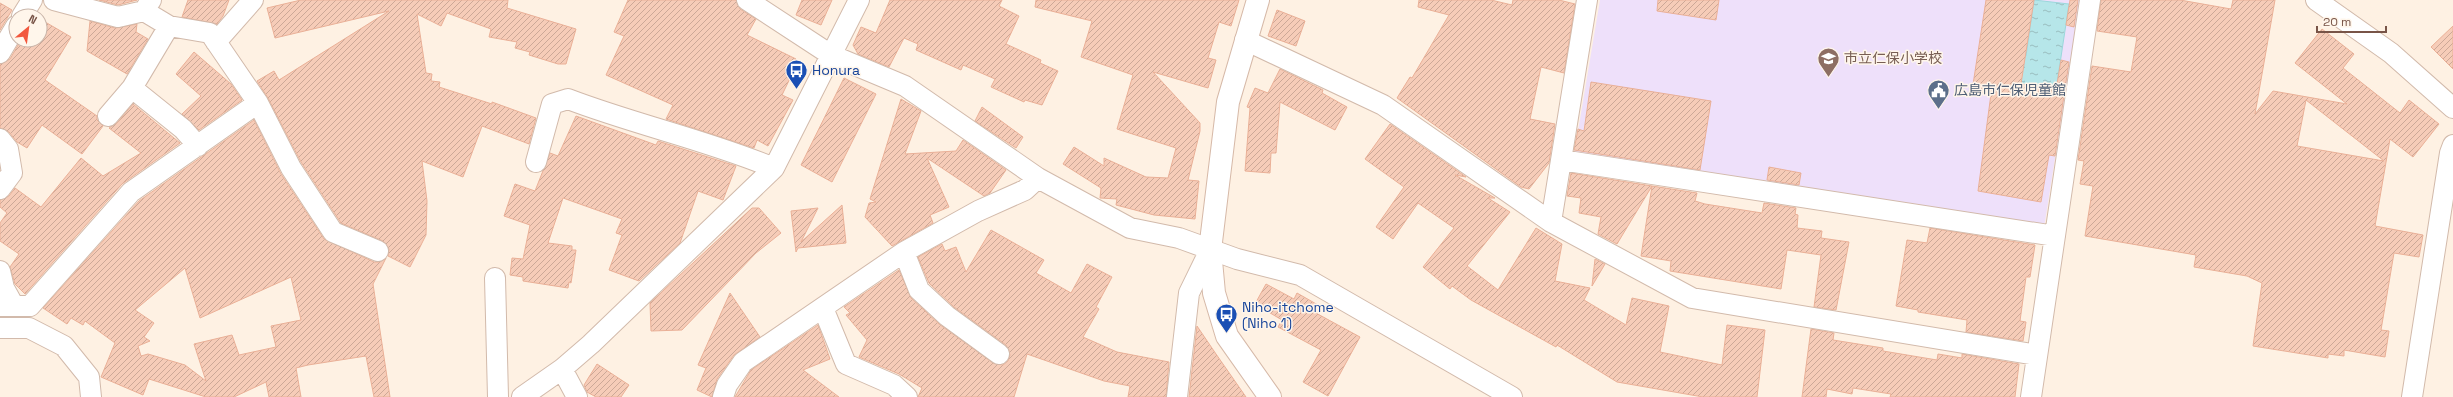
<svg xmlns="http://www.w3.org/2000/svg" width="2453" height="397" font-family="'Space Grotesk','Noto Sans JP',sans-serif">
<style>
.education{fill:#eee0fa}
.water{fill:url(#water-ripples);stroke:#9bd7dc}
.building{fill:url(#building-hatch);stroke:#eab097;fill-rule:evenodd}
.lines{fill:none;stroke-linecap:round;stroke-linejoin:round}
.street-casing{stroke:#d2baab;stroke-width:22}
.secondary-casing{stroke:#d6b9a8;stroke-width:24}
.street{stroke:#fff;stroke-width:20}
.secondary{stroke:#fff;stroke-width:22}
.labels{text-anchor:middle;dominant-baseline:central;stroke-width:3;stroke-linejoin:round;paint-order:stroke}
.education-label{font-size:14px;fill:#785e54;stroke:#fff6eb;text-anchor:start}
.transit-label{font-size:14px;fill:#164399;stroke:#fff6eb;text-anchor:start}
.service-label{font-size:14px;fill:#4e5e75;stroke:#fff6eb;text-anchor:start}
</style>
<defs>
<pattern id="water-ripples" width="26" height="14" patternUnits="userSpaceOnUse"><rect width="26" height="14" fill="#b6e6e9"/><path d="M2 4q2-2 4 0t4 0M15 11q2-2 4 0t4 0" fill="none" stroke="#99bdbf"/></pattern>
<pattern id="building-hatch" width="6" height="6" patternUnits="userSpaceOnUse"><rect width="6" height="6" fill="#f6ccb8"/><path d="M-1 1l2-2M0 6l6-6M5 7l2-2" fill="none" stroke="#cca897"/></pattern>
</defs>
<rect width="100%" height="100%" fill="#fef1e3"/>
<path class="education" d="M1600 0H2080L2044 228 1574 155Z"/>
<path class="water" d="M2034 0 2069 4 2056 90 2000 81 2026 56Z"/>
<path class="building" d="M99 0H137L118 5Z
M188 0H229L223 16 217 24 182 17Z
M301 0H508L507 8 576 29 566 64H558L529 55 530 52 515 48 517 42 489 37 491 29 447 13 441 26 417 14 426 73 432 74 431 81 440 82 439 87 492 104V102L536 118 529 144 482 126 463 177 422 161 427 201 426 235 410 267 388 256 389 249 383 241 341 223 301 162 268 98 257 81 274 71 279 80 389 11 275 38 267 8Z
M628 0H736L740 9 756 19 747 35 796 59 794 64 796 66 782 95 793 100 768 146 757 140 754 148 666 119 673 105 606 75 624 36 614 32Z
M802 0H832L821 25 796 15Z
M890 0H1002L999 6 1019 16 1006 44 1041 60 1040 63 1058 71 1042 105 1025 100 1024 102 991 87 995 79 963 65 961 70 916 50 918 44 904 38 889 67 858 54 853 45 861 27 876 33Z
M1036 0H1239L1231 26 1219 22 1208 58 1216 60 1208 88 1153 72 1200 123V131L1188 180 1199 181 1195 219 1154 215 1116 205 1117 199 1100 198 1101 188 1063 164 1074 147 1104 166V158L1146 177 1168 178 1176 148 1117 129 1133 75 1081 57 1092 21 1035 7Z
M1419 0H1491L1512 5 1513 0H1559L1575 4 1564 73 1541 67 1530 119 1555 124 1549 163 1529 189 1521 187 1397 98 1410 77 1412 78 1449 15 1418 7Z
M1658 0H1719L1716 20 1657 11Z
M1986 0H2034L2021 84 2056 90 2061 60 2069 62 2055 156 2049 155 2041 202 1978 191 1991 94 1972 91Z
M2070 0H2078L2074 27 2066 25Z
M2101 0H2180L2231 9 2233 0H2275L2255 114 2273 91 2347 104 2295 63 2322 29 2354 54 2343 68 2400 113 2409 100 2439 124 2413 157 2390 139 2375 226 2423 235 2419 257 2394 253 2381 330 2389 331 2385 357 2344 350V356L2328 354V358L2253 346 2262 283 2247 276 2194 267 2196 255 2085 236 2093 186 2080 184 2084 161 2078 160 2092 66 2131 72 2137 37 2097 31ZM2306 100 2384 161 2297 146Z
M0 3 12 10 0 30Z
M1277 10 1305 21 1296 46 1268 36Z
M40 19 71 37 45 80 97 116V120L103 126 82 154 42 125 27 148 17 142 9 132 0 128V64L10 59 21 40H40Z
M90 21 115 28 137 24 136 32 148 39 127 74 87 51Z
M2453 26V69L2431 47Z
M194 52 231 84 242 100 199 130 182 114 201 96 176 74Z
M1280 69 1323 90 1322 93 1347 107 1335 130 1280 102 1276 153H1271L1270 173 1245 171 1250 108 1247 107 1255 88 1268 93Z
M844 78 876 94 832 182 801 165Z
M1591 82 1711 101 1700 170 1574 150 1578 129 1584 131Z
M901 99 921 111 905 154 956 151 963 140 1006 170 990 193 984 196 927 158 949 207 930 215 933 223 892 246 865 217 869 203 876 202 870 199Z
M133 104 180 143 122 184 25 294 15 284 10 267 19 254 0 241V223L7 213 0 207V200L9 196 15 188 41 207 81 158 103 176 141 153 109 128 117 123Z
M982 107 1023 137 1016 148 975 121Z
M576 116 656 145 658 141 736 166 723 200 698 191 680 243 639 281 609 270 622 235 616 233 622 219 563 198 548 243 572 246V250H576L571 283 569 282 568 288 523 281V277L510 275 512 258 523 259 530 225 504 216 515 184 535 191 550 153 558 156Z
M254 120 281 174 324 239 374 262H380L386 258 373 284 390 397H374L366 356 308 365 296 368 301 397H269L266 382 234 397H206L149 379 143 395 101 377 115 343 85 321 83 325 71 318 67 324 43 308 139 201ZM185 268 200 318 291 277 301 320 271 326 276 347 239 355 232 335 194 344 206 381 185 365 148 354 141 356 138 346 150 341 144 337 154 323 135 310Z
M1390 124 1466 177 1455 175 1495 198H1488L1510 212 1467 266 1498 290 1536 228 1562 244 1555 281 1590 288 1584 300 1626 325 1632 298 1669 306 1660 352 1722 365 1727 325 1765 330 1757 397H1703L1617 382 1557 345 1556 347 1471 300 1452 286 1450 289 1423 267 1454 228 1418 203 1393 239 1376 227 1404 187 1365 159Z
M1769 167 1801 173 1799 185 1767 180Z
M1571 173 1652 186 1617 244 1598 234 1601 217 1579 213 1581 198 1567 196Z
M1652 186 1697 193 1695 201 1705 204 1762 213 1764 203 1796 208 1795 214 1798 215 1797 228 1822 231 1821 238 1849 242 1836 310 1814 307 1821 255 1787 250 1781 289 1670 271 1671 261 1641 256Z
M842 205 846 243 798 248 796 252 791 211 818 208 801 242Z
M752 208H759L781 233 756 253 682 330 651 331 650 303Z
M1930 228 2035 245 2030 277H2026L2020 321 2026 322 2023 341 1966 332 1967 320 1918 312V310L1896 306 1907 240 1927 243Z
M991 230 1044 260 1036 273 1071 293 1087 264 1112 277 1096 307 1099 309 1083 337 1117 352 1169 362 1166 397H1128L1130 386 1104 381 1027 354 1014 397H918L922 388 899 374 859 357 867 340 846 315 850 313 844 307 899 270 911 298 939 324 993 363 1003 365 1008 361 1010 355 1006 345 954 307 929 283 918 257 942 244 945 251 956 247 966 272Z
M1595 259 1605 264 1592 286Z
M1266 284 1294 299 1297 293 1318 305 1314 312 1360 337 1328 396 1303 382 1321 350 1278 327 1282 320 1255 304Z
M730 293 760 337 734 355 717 379 712 397 697 390 706 368 698 365Z
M818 325 830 359 803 370 839 397H735L751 370Z
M1197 326 1216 354 1246 397H1189Z
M1811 329 1834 333 1833 340 1883 348V351L1937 360 1938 354 1962 358V354L2019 364 2015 397H1890L1891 394 1853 388 1852 394 1827 389 1826 397H1802Z
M597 364 629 385 621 397H596L587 392 584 385Z"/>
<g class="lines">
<defs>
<path id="street" d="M54 0 118 17 144 11 151 0
M747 0 831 55 905 86 1038 178 1130 228 1179 238 1237 259 1300 275 1512 397
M2316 0 2391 53 2453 108
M144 11 169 26 210 33 258 103 291 168 333 232 378 251
M22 16 32 0
M1245 40 1383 105 1551 222 1692 298 2037 355
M216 42 253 0
M0 53 16 26
M132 88 183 129 198 146
M108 116 132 88 169 26
M0 139 8 149 12 173 0 189
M1561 160 2055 236
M536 162 552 104 568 99C636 125 707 140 774 168
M1551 222 1587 0
M904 252 919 290 947 316 999 354
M0 271 4 288 14 306
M495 278 498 397
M0 306H30L131 192 258 103
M823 308 846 364 894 385 907 397
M0 328H29L64 346 89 377 91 397
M562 369 577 397
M522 397 562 369 591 344 774 168 859 0
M723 397 727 385 743 362 904 252 978 211 1025 190 1038 178
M1177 397 1189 293 1210 250
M2031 397 2090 0
M2412 397 2450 153 2453 145"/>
<path id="secondary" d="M1258 0 1228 102 1210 250 1214 293 1227 336 1270 397"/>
</defs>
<use href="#street" class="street-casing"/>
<use href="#secondary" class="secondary-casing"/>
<use href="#street" class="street"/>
<use href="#secondary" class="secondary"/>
</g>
<defs>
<symbol id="school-pin" viewBox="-11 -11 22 30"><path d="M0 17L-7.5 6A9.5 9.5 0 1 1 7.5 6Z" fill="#8d6e63" stroke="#fff6eb"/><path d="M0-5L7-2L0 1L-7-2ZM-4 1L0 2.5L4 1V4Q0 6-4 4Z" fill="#fff"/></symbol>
<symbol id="bus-pin" viewBox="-11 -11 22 30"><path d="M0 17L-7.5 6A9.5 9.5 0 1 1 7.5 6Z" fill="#1a4fb4" stroke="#fff6eb"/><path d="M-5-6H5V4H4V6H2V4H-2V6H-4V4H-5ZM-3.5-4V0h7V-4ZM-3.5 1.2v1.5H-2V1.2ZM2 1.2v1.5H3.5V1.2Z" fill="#fff"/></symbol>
<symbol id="civic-pin" viewBox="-11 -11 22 30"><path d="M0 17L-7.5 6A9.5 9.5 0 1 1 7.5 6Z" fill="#5c6f8a" stroke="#fff6eb"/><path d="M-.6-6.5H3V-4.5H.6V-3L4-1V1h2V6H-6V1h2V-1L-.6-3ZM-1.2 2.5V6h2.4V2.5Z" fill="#fff"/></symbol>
</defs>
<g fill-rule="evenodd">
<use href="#school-pin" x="1816" y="46" width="25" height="34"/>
<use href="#bus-pin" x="784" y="58" width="25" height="34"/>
<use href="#civic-pin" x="1926" y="78" width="25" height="34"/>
<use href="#bus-pin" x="1214" y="302" width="25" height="34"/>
</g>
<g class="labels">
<g class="education-label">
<text x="1844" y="58">市立仁保小学校</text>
</g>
<g class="transit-label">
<text x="812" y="70">Honura</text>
<text x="1242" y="307">Niho-itchome<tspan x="1242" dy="16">(Niho 1)</tspan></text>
</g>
<g class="service-label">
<text x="1954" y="90">広島市仁保児童館</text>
</g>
</g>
<g transform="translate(28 28) rotate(29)"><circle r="19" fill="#fff6eb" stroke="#c9b5a9"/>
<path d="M0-3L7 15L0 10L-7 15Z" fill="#f2583e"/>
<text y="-6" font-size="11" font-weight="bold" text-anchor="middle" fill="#785447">N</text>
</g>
<path d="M2317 26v6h69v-6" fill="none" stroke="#785447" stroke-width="2"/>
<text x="2323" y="26" font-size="12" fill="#785447" stroke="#fff6eb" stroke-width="3" paint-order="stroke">20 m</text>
</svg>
